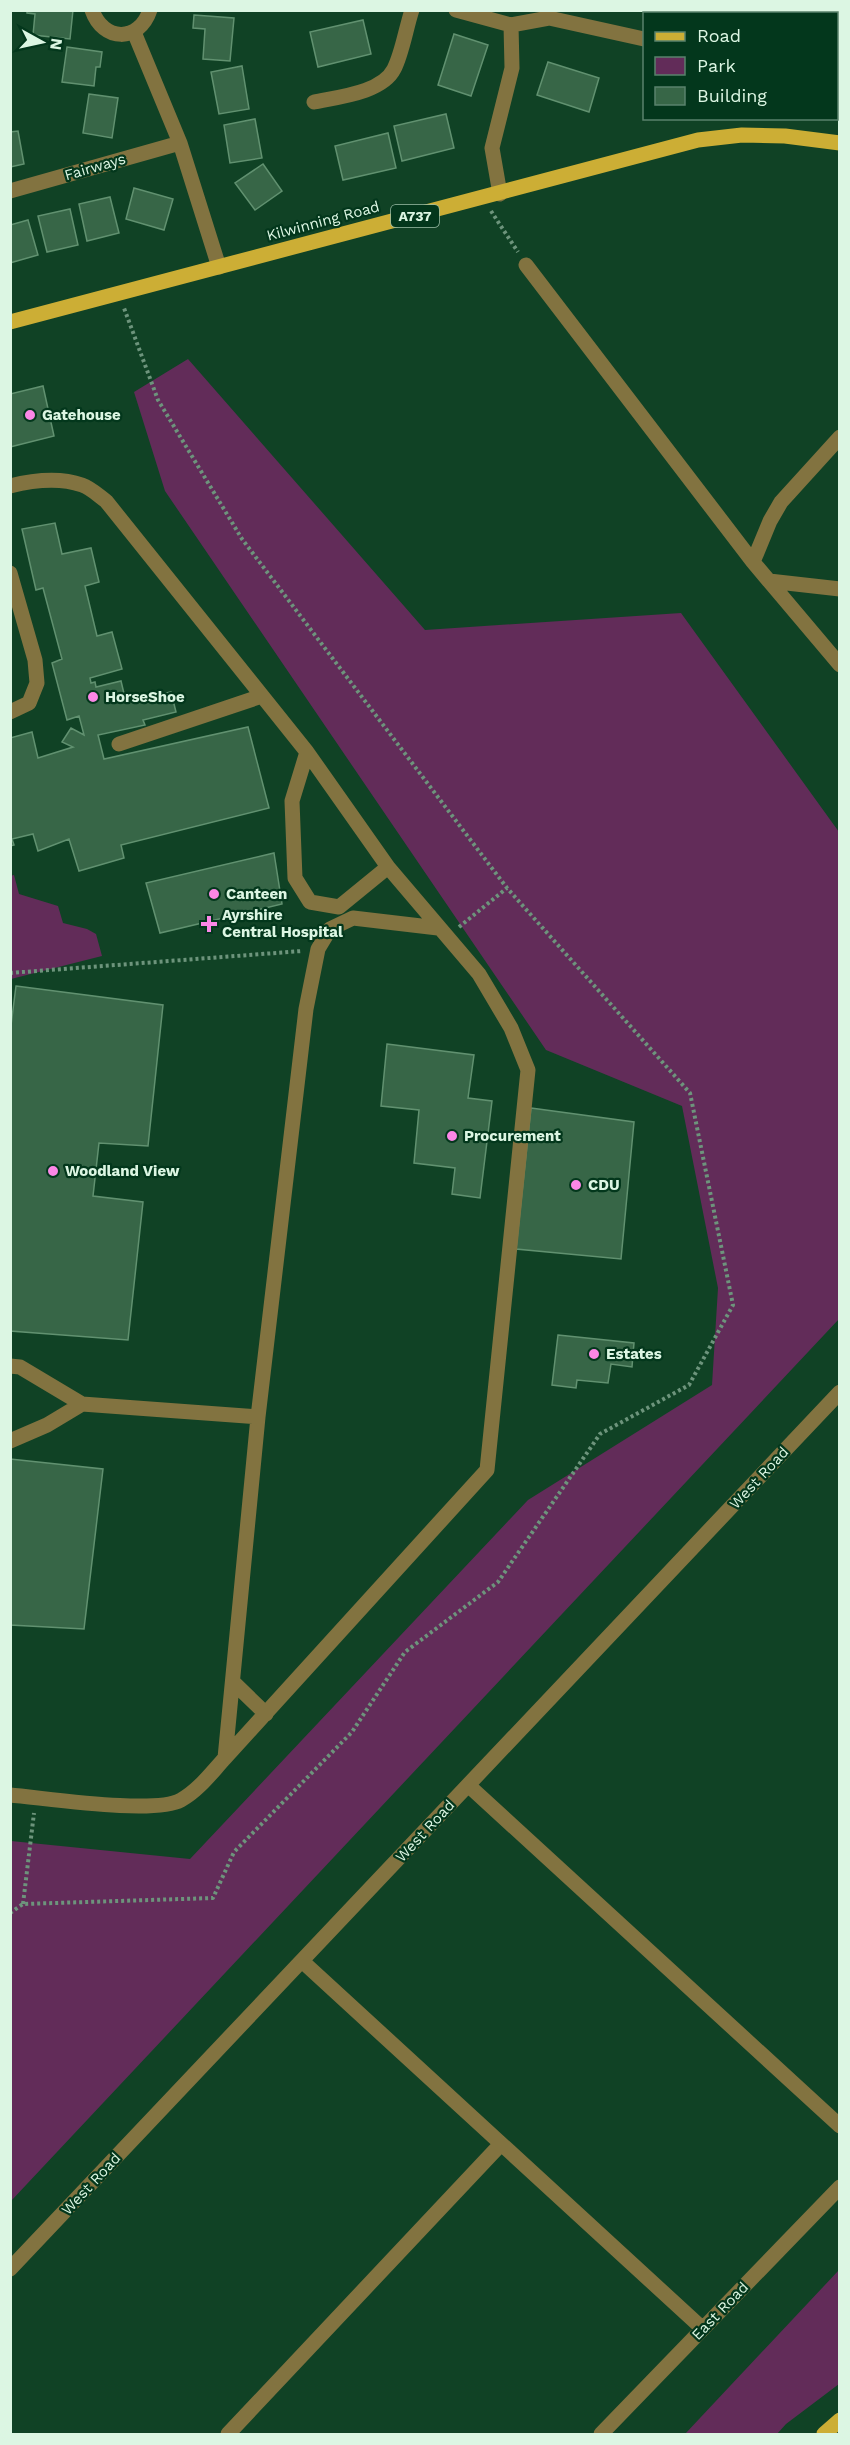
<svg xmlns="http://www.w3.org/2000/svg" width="850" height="2445" font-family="'Work Sans',sans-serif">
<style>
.green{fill:#622c59}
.building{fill:#376647;stroke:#619170;stroke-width:1.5}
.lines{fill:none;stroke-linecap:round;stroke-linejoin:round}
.path{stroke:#6d947c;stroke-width:4;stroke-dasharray:3 3;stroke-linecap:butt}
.minor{stroke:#827340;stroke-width:15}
.major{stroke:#ccae35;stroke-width:15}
.poi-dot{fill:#fb87e6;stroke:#03371c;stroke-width:2}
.labels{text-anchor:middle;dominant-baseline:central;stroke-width:4.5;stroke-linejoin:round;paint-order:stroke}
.shield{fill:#03371c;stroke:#9bbda7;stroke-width:1.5}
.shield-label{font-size:14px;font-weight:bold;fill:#dcf6e3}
.street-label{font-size:15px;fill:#dcf6e3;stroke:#03371c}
.poi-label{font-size:15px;font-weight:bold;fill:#dcf6e3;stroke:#03371c;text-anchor:start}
</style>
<rect width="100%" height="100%" fill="#104225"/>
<path class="green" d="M188 359 425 630 681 613 839 832V1319L11 2201V1841L190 1859 528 1500 712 1385 718 1288 682 1106 546 1050 165 491 134 392Z
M14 875 19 894 58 906 63 923 87 929 96 934 102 956 11 979 10 876Z
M839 2270V2384L786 2424 777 2434H685Z"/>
<path class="building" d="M27 10H73L70 39 33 35 35 14 27 13Z
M194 15 234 18 230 61 203 59 205 29 193 28Z
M363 20 371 54 318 67 310 32Z
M454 34 488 45 471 96 438 85Z
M67 47 102 52 100 67H96L94 86 62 82Z
M548 62 599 78 589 112 537 95Z
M242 66 249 109 219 114 211 72Z
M89 94 118 98 112 138 83 133Z
M446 114 454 148 402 161 394 126Z
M255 119 262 158 230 163 224 125Z
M18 131 24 164 10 167V132Z
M388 133 396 168 343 180 335 146Z
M263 164 282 191 255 210 235 183Z
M134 188 173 199 164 230 126 219Z
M110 197 119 233 87 241 79 204Z
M70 209 78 245 47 252 38 216Z
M28 220 38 255 10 263V225Z
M43 386 54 436 10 447V394Z
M55 523 62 554 91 548 99 582 85 586 97 636 112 632 122 669 90 678 91 683 95 682 96 687 121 681 126 702 171 692 176 712 143 720 145 725 98 735 104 759 248 727 269 808 121 845 124 858 79 871 69 839 38 851 33 834 12 839 14 845 10 846V738L32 732 38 758 73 747 62 742 71 728 84 735 79 716 67 720 52 663 62 659 43 588 36 590 22 529Z
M274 853 282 904 160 933 146 883Z
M16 986 163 1005 148 1146 99 1143 93 1196 143 1202 128 1340 10 1331V1033Z
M387 1044 474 1055 468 1098 492 1101 480 1198 452 1194 455 1168 414 1163 419 1110 381 1106Z
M531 1108 634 1122 621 1259 516 1249Z
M558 1335 634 1343 632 1367 611 1364 608 1383 577 1380 576 1388 552 1385Z
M10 1459 103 1469 84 1629 10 1625Z"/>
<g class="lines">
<path class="path" d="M491 211 518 252
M459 927 507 888
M10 973 302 951
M23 1904 34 1813
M10 1913 23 1904 213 1898 234 1852 352 1732 405 1652 498 1582 600 1434 689 1385 733 1305 690 1093 507 888 242 539 158 400 124 308"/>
<path class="minor" d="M92 10C103 42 139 43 150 10
M456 10 511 25 549 18 644 39
M134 32 180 143 219 267
M314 102C337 97 382 93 394 69 402 54 406 28 412 10
M10 191 180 143
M500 194 492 148 512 68 511 25
M526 265 753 562
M840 437 781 502 770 521 753 562 840 665
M10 486C34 480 59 477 82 485 91 488 99 496 106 501L307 752 388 867 479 974 511 1028 528 1070 487 1470 225 1758C212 1772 199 1790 181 1800 154 1815 46 1798 10 1795
M10 573 35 660 37 683 29 703 10 712
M769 581 840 589
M119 744 262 696
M307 752 292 801 295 878 310 902 339 907 388 867
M10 1366 20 1367 82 1404 258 1417
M10 1441 47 1425 82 1404
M233 1682 266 1714
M225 1758 258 1417 306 1009 318 949 330 929 353 918 438 928
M468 1785 840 2126
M302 1961 703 2329
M10 2269 840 1392
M228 2434 501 2144
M601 2434 840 2187"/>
<path class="major" d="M10 322 698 140 742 135 785 136 840 143
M824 2434 840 2420"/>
</g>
<g class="poi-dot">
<circle cx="30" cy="415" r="6"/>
<circle cx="93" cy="697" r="6"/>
<circle cx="214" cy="894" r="6"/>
<path d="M206 915h6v6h6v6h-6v6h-6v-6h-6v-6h6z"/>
<circle cx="452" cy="1136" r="6"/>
<circle cx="53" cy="1171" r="6"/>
<circle cx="576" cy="1185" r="6"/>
<circle cx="594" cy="1354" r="6"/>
</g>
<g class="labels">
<rect class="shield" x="391" y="205" width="48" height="22" rx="4.5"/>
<g class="shield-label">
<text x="415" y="216">A737</text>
</g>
<g class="street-label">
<text transform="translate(95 167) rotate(-16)">Fairways</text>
<text transform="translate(323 221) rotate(-15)">Kilwinning Road</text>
<text transform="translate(759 1478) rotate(-47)">West Road</text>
<text transform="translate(425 1831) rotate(-47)">West Road</text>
<text transform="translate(91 2184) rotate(-47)">West Road</text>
<text transform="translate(720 2311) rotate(-46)">East Road</text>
</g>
<g class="poi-label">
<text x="42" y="415">Gatehouse</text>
<text x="105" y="697">HorseShoe</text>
<text x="226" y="894">Canteen</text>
<text x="222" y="915">Ayrshire<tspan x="222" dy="17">Central Hospital</tspan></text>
<text x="464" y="1136">Procurement</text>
<text x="65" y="1171">Woodland View</text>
<text x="588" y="1185">CDU</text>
<text x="606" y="1354">Estates</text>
</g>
</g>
<rect width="850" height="2445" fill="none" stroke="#dcf6e3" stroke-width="24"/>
<rect x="643" y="12" width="195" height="108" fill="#03371c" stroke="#5a836c" stroke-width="1.5"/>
<rect x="655" y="32" width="30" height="9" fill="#ccae35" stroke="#5a836c" stroke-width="1.5"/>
<text x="697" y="42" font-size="18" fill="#dcf6e3">Road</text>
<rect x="655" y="57" width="30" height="18" fill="#622c59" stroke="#5a836c" stroke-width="1.5"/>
<text x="697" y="72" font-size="18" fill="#dcf6e3">Park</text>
<rect x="655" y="87" width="30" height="18" fill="#376647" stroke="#5a836c" stroke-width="1.5"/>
<text x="697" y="102" font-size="18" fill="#dcf6e3">Building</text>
<g transform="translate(42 42) rotate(98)" stroke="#03371c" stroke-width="4.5" paint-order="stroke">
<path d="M0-4.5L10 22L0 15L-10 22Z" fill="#dcf6e3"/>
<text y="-9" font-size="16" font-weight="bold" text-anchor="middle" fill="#dcf6e3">N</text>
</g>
</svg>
